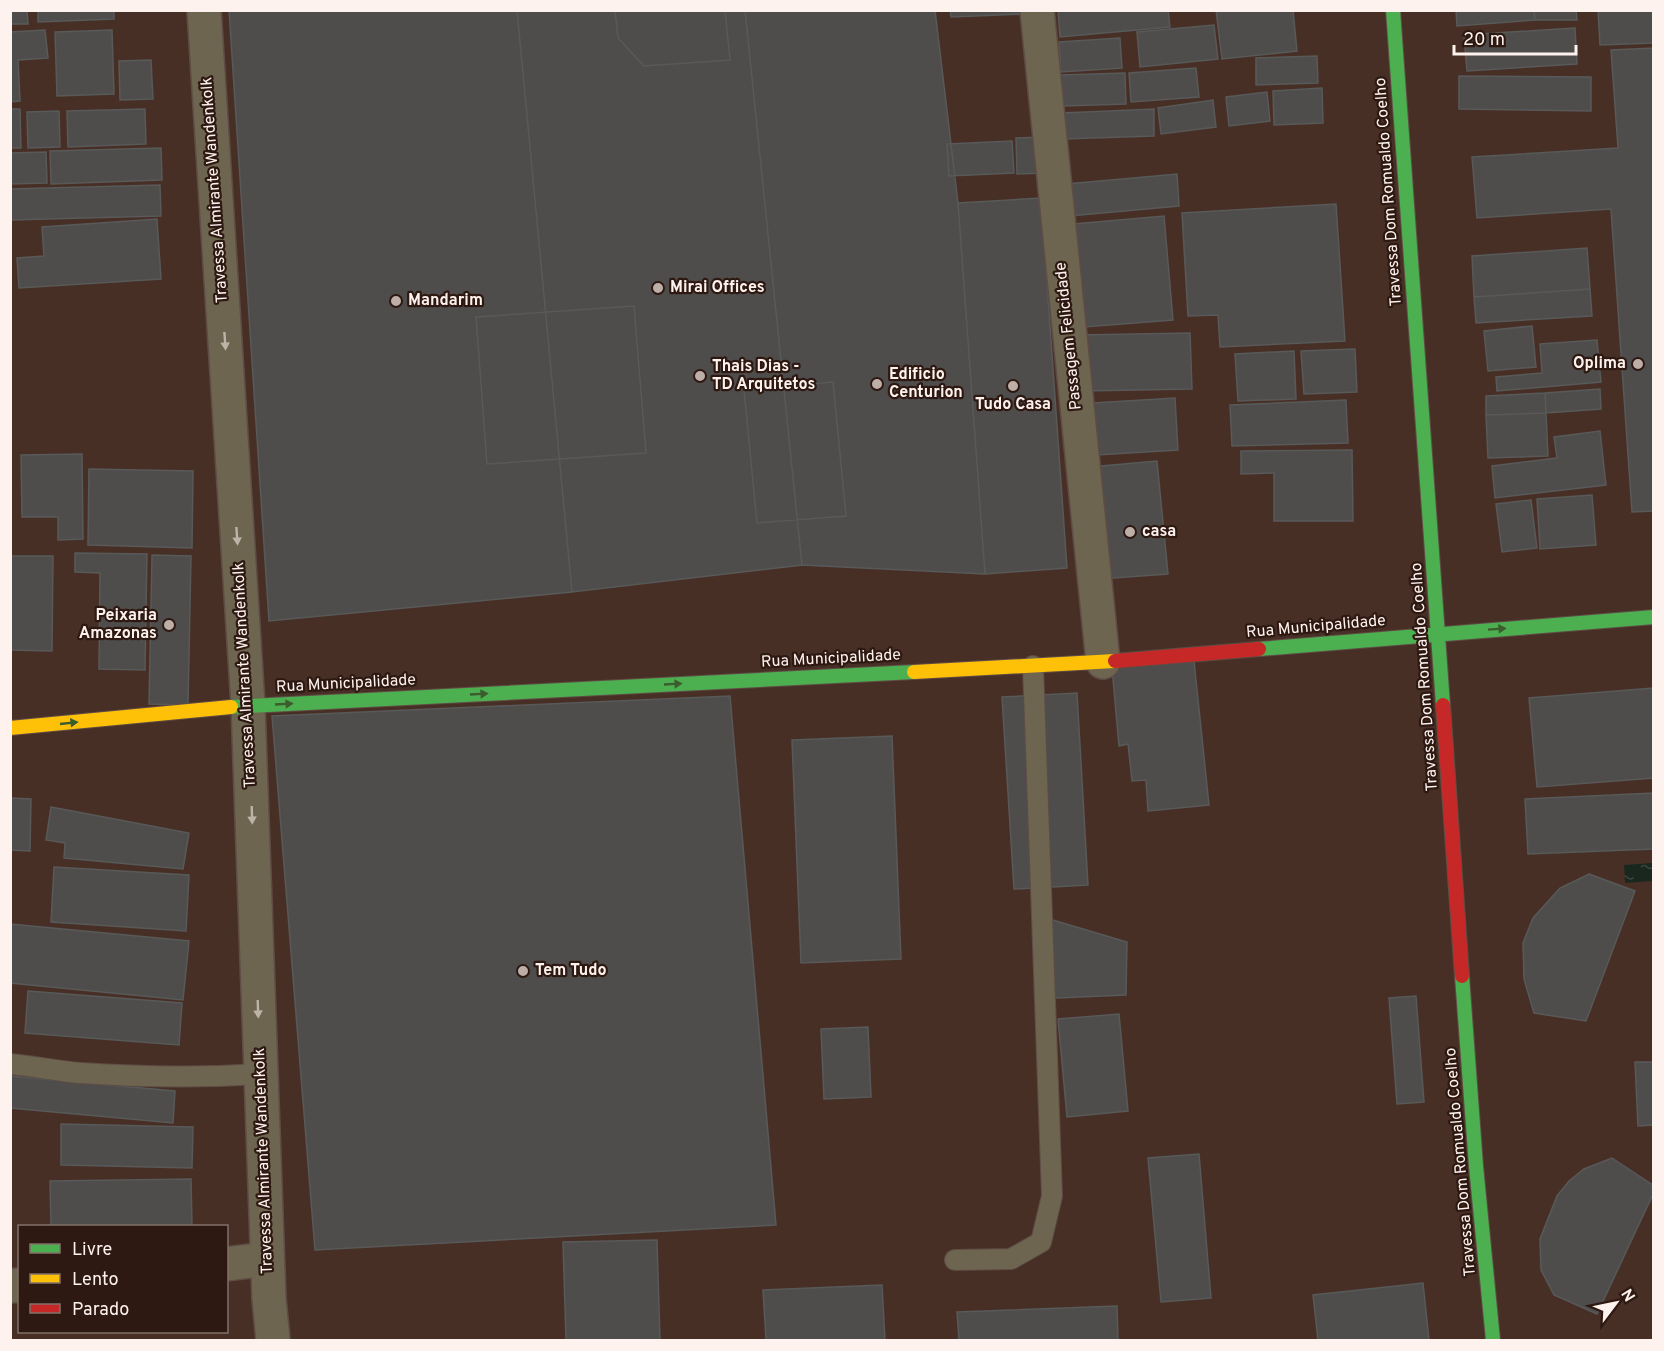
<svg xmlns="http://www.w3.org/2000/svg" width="1664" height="1351" font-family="Overpass,sans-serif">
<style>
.water{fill:url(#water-ripples)}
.building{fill:#4f4d4c;stroke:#585959;stroke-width:1.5}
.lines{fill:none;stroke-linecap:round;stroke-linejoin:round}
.lane-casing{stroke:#5f4c45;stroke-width:22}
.street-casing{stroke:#5f4c45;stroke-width:36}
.fast-casing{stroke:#5f4c45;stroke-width:16}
.slow-casing{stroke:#5f4c45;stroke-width:16}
.jam-casing{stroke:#5f4c45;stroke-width:16}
.lane{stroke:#6d654f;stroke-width:20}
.street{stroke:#6d654f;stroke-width:33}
.fast{stroke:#4caf50;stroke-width:14}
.slow{stroke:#ffc107;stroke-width:14}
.jam{stroke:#c62828;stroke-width:14}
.oneway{fill:#bdb3a6}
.oneway2{fill:#3b5c2d}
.poi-dot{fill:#beaea8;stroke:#2d1911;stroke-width:2}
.labels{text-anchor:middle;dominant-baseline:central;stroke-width:4.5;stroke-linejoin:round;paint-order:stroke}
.street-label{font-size:16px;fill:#fef2ee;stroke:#2d1911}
.poi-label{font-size:16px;font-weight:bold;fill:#fef2ee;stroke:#2d1911;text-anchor:start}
</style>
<defs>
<pattern id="water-ripples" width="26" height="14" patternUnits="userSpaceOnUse" patternTransform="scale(1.5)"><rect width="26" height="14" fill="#19271e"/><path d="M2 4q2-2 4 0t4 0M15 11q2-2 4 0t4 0" fill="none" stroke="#3c473f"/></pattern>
</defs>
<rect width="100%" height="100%" fill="#482f26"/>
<path class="water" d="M1653 863V881L1625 883 1624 865Z"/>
<path class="building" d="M10 10H27L28 24H10Z
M38 10H114V19L38 22Z
M229 10H517L572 592 269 621Z
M517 10H745L802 565 572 592Z
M615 10H725L730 60 644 66 618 38Z
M745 10H935L958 203 985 574 802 565Z
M950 10H1026V14L951 17Z
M1058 10H1168L1170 27 1060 37Z
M1216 10H1293L1297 51 1222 59Z
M1456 10H1534L1535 20 1457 26Z
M1534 10H1576L1577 20H1535Z
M1598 10H1654V43L1600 45Z
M1214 25 1218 59 1140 67 1137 32Z
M1575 28 1577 64 1467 71 1464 35Z
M45 30 48 58 18 60 20 101 10 102V32Z
M112 30 114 94 57 96 55 32Z
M1120 38 1122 68 1061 72 1059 42Z
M1654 48V511L1632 512 1611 209 1477 218 1472 157 1618 148 1611 50Z
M1317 56 1318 83 1256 85V58Z
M151 60 153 99 120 100 119 61Z
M1196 68 1199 97 1131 102 1129 73Z
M1125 73 1126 104 1062 106 1061 75Z
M1459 76 1591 77V111L1459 109Z
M1322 88 1323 123 1274 125 1273 91Z
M1267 92 1270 121 1229 126 1226 97Z
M1213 100 1216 127 1161 134 1158 108Z
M10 109H20L21 148H10Z
M145 109 146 144 68 147 67 111Z
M1154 109V136L1063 139 1062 113Z
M59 111 60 147 28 148 27 112Z
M1043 137 1045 173 1017 174 1016 138Z
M1012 141 1014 173 949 176 947 144Z
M161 148 162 180 51 184 50 151Z
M46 152 47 183 10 184V153Z
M1177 174 1179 206 1070 216 1067 184Z
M160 185 161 216 10 220V189Z
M1041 198 1067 568 985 574 958 203Z
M1336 204 1345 341 1220 347 1218 315 1188 316 1182 213Z
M1164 216 1173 320 1084 327 1074 224Z
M157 219 161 279 19 288 17 258 44 256 42 227Z
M1587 248 1590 289 1474 297 1472 256Z
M1590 289 1592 316 1476 323 1474 297Z
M634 306 646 453 487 464 476 317Z
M1532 326 1536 367 1488 371 1484 331Z
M1190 333 1192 389 1081 391 1079 335Z
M1597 340 1601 382 1497 391 1496 377 1542 373 1540 344Z
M1355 349 1357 392 1304 394 1301 351Z
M1294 351 1296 399 1238 401 1235 354Z
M833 382 846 516 757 523 744 390Z
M1600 389 1601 409 1546 413 1545 393Z
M1545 393 1546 413 1486 415V396Z
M1175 398 1178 450 1096 455 1093 403Z
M1346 400 1348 443 1232 446 1230 405Z
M1546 413 1548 456 1488 458 1486 415Z
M1600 431 1606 485 1495 498 1492 466 1557 458 1554 437Z
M1352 450 1353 521H1274V473L1241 474V451Z
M82 454 83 539 58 540V517H22L21 455Z
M1157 461 1168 574 1100 579 1090 467Z
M89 469 193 471 192 548 88 545Z
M1592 495 1596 545 1540 549 1537 499Z
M1531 500 1537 548 1502 552 1496 504Z
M75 553 147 554 145 670 99 669 100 573 75 572Z
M152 555 191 556 188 705 149 704Z
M10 556H53L52 651 10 650Z
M1194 661 1209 805 1148 811 1146 780 1132 781 1128 744 1119 746 1112 668Z
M1653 688 1654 778 1537 787 1529 698Z
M1077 693 1088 885 1014 889 1002 697Z
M730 696 776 1225 315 1250 272 716Z
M892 736 901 959 801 963 792 740Z
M1654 793V849L1528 854 1525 799Z
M10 798 31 799 30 851 10 850Z
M51 807 189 833 183 869 64 858 65 843 46 840Z
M54 867 189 875 186 931 51 922Z
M1589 874 1635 891 1586 1021 1534 1013 1524 979 1523 943 1533 918 1560 888Z
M1036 915 1127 942 1126 995 1035 999Z
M10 924 189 941 183 1000 10 983Z
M28 991 182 1003 179 1045 25 1033Z
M1416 996 1424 1102 1397 1104 1389 998Z
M1119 1014 1128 1111 1067 1117 1058 1019Z
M868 1027 871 1097 824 1099 821 1029Z
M1635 1062H1654V1125L1638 1126Z
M10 1076 175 1091 173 1123 10 1108Z
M61 1124 193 1127 192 1168 61 1165Z
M1199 1154 1211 1298 1161 1302 1148 1158Z
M1612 1158 1654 1186V1192L1597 1314 1554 1295 1541 1270 1540 1239 1557 1196 1569 1181 1584 1169Z
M191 1179 192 1226H51L50 1181Z
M657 1240 660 1340H566L563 1242Z
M1423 1283 1429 1340H1318L1313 1295Z
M882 1285 885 1340H766L763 1290Z
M1117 1306 1118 1340H959L957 1312Z"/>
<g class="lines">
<defs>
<path id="lane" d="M10 1064C34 1066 56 1071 80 1073 140 1077 200 1078 261 1074
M955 1260 1011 1259 1041 1242 1052 1196 1033 666"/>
<path id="street" d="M204 10 248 705 269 1299 273 1340
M1037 10 1103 662
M226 1264 267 1259
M10 1286 20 1285"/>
<path id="fast" d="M1393 10 1443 705
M1259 649 1654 617
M231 707 914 672
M1462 976 1476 1166 1493 1340"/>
<path id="slow" d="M914 672 1115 661
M10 728 231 707"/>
<path id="jam" d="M1115 661 1259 649
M1443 705 1462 976"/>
</defs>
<use href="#lane" class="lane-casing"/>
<use href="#street" class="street-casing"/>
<use href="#fast" class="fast-casing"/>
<use href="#slow" class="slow-casing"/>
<use href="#jam" class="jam-casing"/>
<use href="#lane" class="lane"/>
<use href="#street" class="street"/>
<use href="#fast" class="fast"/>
<use href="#slow" class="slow"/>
<use href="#jam" class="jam"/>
</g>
<defs><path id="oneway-solid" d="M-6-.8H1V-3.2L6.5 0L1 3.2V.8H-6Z" transform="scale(1.5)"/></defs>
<g class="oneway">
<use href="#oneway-solid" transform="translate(225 341) rotate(86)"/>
<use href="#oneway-solid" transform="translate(237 536) rotate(86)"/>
<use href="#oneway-solid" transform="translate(252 815) rotate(88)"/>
<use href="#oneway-solid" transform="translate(258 1009) rotate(88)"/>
</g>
<g class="oneway2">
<use href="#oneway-solid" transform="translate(1497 629) rotate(-4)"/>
<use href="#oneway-solid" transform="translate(673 684) rotate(-3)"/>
<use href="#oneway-solid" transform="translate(479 694) rotate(-3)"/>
<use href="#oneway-solid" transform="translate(284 704) rotate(-3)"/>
<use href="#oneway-solid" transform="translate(69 723) rotate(-6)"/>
</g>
<g class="poi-dot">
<circle cx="658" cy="288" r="6"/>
<circle cx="396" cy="301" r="6"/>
<circle cx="1638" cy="364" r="6"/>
<circle cx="700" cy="376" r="6"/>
<circle cx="877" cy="384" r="6"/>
<circle cx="1013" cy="386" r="6"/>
<circle cx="1130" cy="532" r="6"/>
<circle cx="169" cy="625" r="6"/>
<circle cx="523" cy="971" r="6"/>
</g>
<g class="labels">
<g class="street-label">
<text transform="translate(215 190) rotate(-94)">Travessa Almirante Wandenkolk</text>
<text transform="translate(1389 192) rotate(-94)">Travessa Dom Romualdo Coelho</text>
<text transform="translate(1069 336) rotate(-96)">Passagem Felicidade</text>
<text transform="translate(1316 627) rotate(-5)">Rua Municipalidade</text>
<text transform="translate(831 659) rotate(-3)">Rua Municipalidade</text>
<text transform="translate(245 675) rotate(-93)">Travessa Almirante Wandenkolk</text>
<text transform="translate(1425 677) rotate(-94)">Travessa Dom Romualdo Coelho</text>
<text transform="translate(346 684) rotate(-3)">Rua Municipalidade</text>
<text transform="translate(264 1161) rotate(-92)">Travessa Almirante Wandenkolk</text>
<text transform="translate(1461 1162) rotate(-95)">Travessa Dom Romualdo Coelho</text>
</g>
<g class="poi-label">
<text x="670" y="288">Mirai Offices</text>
<text x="408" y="301">Mandarim</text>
<text x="1626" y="364" text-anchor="end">Oplima</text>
<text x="712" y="367">Thais Dias -<tspan x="712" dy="18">TD Arquitetos</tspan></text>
<text x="889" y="375">Edificio<tspan x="889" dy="18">Centurion</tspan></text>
<text x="1013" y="405" text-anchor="middle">Tudo Casa</text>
<text x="1142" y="532">casa</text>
<text x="157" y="616" text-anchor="end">Peixaria<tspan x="157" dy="18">Amazonas</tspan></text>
<text x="535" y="971">Tem Tudo</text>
</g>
</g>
<rect width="1664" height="1351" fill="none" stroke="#fef2ee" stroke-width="24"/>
<rect x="18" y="1225" width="210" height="108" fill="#2d1911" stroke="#817069" stroke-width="1.5"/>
<rect x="30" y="1244" width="30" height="9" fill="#4caf50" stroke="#817069" stroke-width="1.5"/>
<text x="72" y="1255" font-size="18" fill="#fef2ee">Livre</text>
<rect x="30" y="1274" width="30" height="9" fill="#ffc107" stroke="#817069" stroke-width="1.5"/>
<text x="72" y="1285" font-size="18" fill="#fef2ee">Lento</text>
<rect x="30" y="1304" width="30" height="9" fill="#c62828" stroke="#817069" stroke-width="1.5"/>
<text x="72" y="1315" font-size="18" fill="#fef2ee">Parado</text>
<g transform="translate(1616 1303) rotate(58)" stroke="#2d1911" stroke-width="4.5" paint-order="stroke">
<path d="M0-4.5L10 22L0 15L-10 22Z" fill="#fef2ee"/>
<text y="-9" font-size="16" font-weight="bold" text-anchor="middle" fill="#fef2ee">N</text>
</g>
<path d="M1454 45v9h122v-9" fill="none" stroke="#fef2ee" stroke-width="3"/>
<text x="1463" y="45" font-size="18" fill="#fef2ee" stroke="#2d1911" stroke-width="4.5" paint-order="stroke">20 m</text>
</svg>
